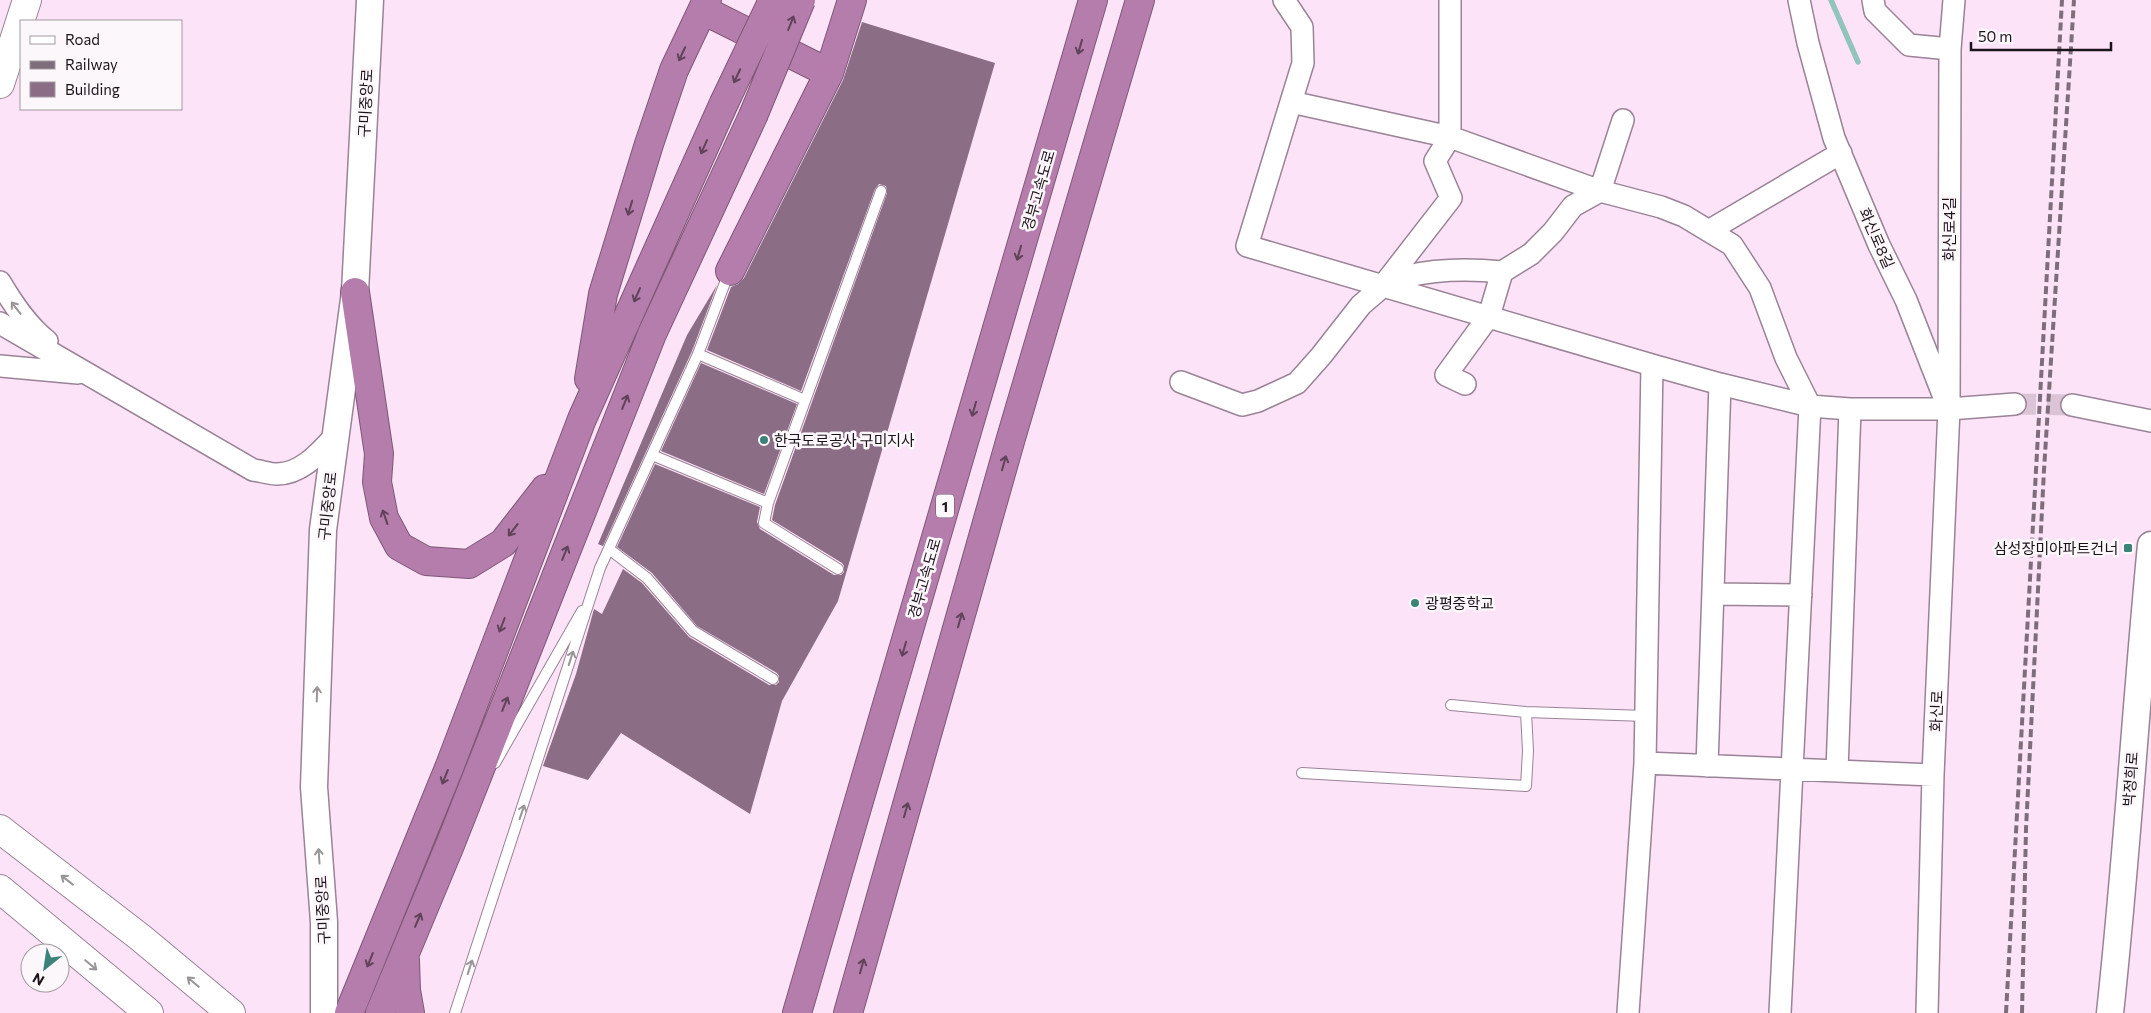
<svg xmlns="http://www.w3.org/2000/svg" width="2151" height="1013" font-family="Commissioner,'Noto Sans KR',sans-serif">
<style>
.lines{fill:none;stroke-linecap:round;stroke-linejoin:round}
.stream{stroke:#91c4bc;stroke-width:5.5}
.building{fill:#8c6d86}
.minor-tunnel{stroke:#dbc4d6;stroke-width:21;stroke-dasharray:21 11;stroke-linecap:butt}
.service-casing{stroke:#9a8396;stroke-width:12}
.minor-casing{stroke:#9a8396;stroke-width:24}
.tertiary-casing{stroke:#9a8396;stroke-width:29}
.secondary-casing{stroke:#9a8396;stroke-width:30}
.motorway-casing{stroke:#7f5878;stroke-width:30}
.service{stroke:#fff;stroke-width:10}
.minor{stroke:#fff;stroke-width:21}
.tertiary{stroke:#fff;stroke-width:26}
.secondary{stroke:#fff;stroke-width:28}
.motorway{stroke:#b47dab;stroke-width:28}
.rail{stroke:#7e6e7b;stroke-width:4;stroke-dasharray:8 4;stroke-linecap:butt}
.motorway-bridge-casing{stroke:#7f5878;stroke-width:30;stroke-linecap:butt}
.motorway-bridge{stroke:#b47dab;stroke-width:28}
.oneway{stroke:#60435b}
.oneway2{stroke:#999598}
.poi-dot{fill:#3c8279;stroke:#fcf7fb;stroke-width:2}
.labels{text-anchor:middle;dominant-baseline:central;stroke-width:5;stroke-linejoin:round;paint-order:stroke}
.shield{fill:#fcf7fb;stroke:#5f575e;stroke-width:1}
.shield-label{font-size:14px;font-weight:bold;fill:#1c131a}
.street-label{font-size:15px;fill:#1c131a;stroke:#fcf7fb}
.poi-label{font-size:15px;fill:#1c131a;stroke:#fcf7fb;text-anchor:start}
</style>
<rect width="100%" height="100%" fill="#fde3f7"/>
<g class="lines">
<path class="stream" d="M1831 0 1858 62"/>
</g>
<path class="building" d="M862 22 995 63 838 601 782 701 750 814 621 733 588 780 543 766 576 674 594 609 602 614 623 569 642 583 689 637 769 685H776L779 682V676L777 673 697 626 652 573 617 547 655 464 760 507 757 522 760 529 834 575H841L844 572V566L842 563 772 520 775 505 887 193 886 186 879 184 875 189 801 391 707 350 731 287 738 284 744 278 843 80Z
M717 285 692 351 603 546 598 544 687 335Z
M701 363 797 404 764 494 661 451Z"/>
<g class="lines">
<path class="minor-tunnel" d="M2015 404 2072 405"/>
<defs>
<path id="service" d="M698 354 805 400
M652 455 768 503 764 523 838 569
M768 503 881 191
M609 549 647 578 693 631 773 679
M1451 705 1526 712 1646 716
M495 763 582 611
M1302 773 1526 786 1528 751 1526 712
M455 1013 600 568 698 354 729 272"/>
<path id="minor" d="M1284 0 1302 27 1303 63 1291 102
M1799 0 1808 43 1834 138 1879 245 1906 300 1944 397
M1873 0 1875 11 1909 45 1950 49
M1623 120 1600 191 1661 207 1684 216 1732 245 1760 288 1786 358 1810 406 1780 1013
M1600 191 1450 137 1291 102 1247 246 1652 365
M1710 230 1841 153
M0 282C13 304 27 325 47 341
M1383 286C1391 283 1400 278 1408 276 1438 269 1472 269 1502 272
M0 323 253 470C261 471 270 474 277 474 302 474 320 452 336 435
M0 366 78 373
M1181 382 1242 405 1258 401 1297 383 1321 356 1361 305 1382 287 1451 198 1435 161 1450 137V0
M1465 384 1446 375 1489 316 1502 272 1531 254 1553 232 1573 206 1600 191
M2072 405 2151 421
M1713 594 1801 595
M1645 763 1933 775
M1707 766 1720 384
M1837 771 1850 409
M1628 1013 1645 763 1652 365 1720 384 1810 406 1850 409H1949L2015 404
M1927 1013 1933 775 1949 409 1950 49 1954 0"/>
<path id="tertiary" d="M324 1013V922L314 787 323 530 355 292 370 0
M2110 1013C2127 857 2136 701 2151 545"/>
<path id="secondary" d="M0 84 27 0
M0 829 141 938 231 1013
M0 889 149 1013"/>
<path id="motorway" d="M703 10 829 73
M730 271 829 73 852 0
M355 292 379 454 377 482 384 518 399 546 426 561 469 564 503 543 545 489
M589 379 603 294 649 144 674 70 707 0
M405 960 406 990 410 1013
M349 1013 449 768 582 419 724 103
M380 1013 450 845 652 334 753 116
M797 1013 1093 0
M848 1013 1011 438 1140 0"/>
</defs>
<use href="#service" class="service-casing"/>
<use href="#minor" class="minor-casing"/>
<use href="#tertiary" class="tertiary-casing"/>
<use href="#secondary" class="secondary-casing"/>
<use href="#motorway" class="motorway-casing"/>
<use href="#service" class="service"/>
<use href="#minor" class="minor"/>
<use href="#tertiary" class="tertiary"/>
<use href="#secondary" class="secondary"/>
<use href="#motorway" class="motorway"/>
<path class="rail" d="M2006 1013 2062 0
M2022 1013 2026 829 2044 470 2074 0"/>
<defs>
<path id="motorway-bridge" d="M724 103 773 0
M753 116 801 0"/>
</defs>
<use href="#motorway-bridge" class="motorway-bridge-casing"/>
<use href="#motorway-bridge" class="motorway-bridge"/>
</g>
<defs><path id="oneway-shaft" d="M-6 0H5M1.5-3L5.5 0L1.5 3" fill="none" stroke-width="1.6" stroke-linecap="round" stroke-linejoin="round" transform="scale(1.25)"/></defs>
<g class="oneway">
<use href="#oneway-shaft" transform="translate(791 23) rotate(-68)"/>
<use href="#oneway-shaft" transform="translate(1080 47) rotate(106)"/>
<use href="#oneway-shaft" transform="translate(682 54) rotate(115)"/>
<use href="#oneway-shaft" transform="translate(737 76) rotate(115)"/>
<use href="#oneway-shaft" transform="translate(704 147) rotate(114)"/>
<use href="#oneway-shaft" transform="translate(630 208) rotate(107)"/>
<use href="#oneway-shaft" transform="translate(1019 253) rotate(106)"/>
<use href="#oneway-shaft" transform="translate(637 295) rotate(114)"/>
<use href="#oneway-shaft" transform="translate(625 402) rotate(-68)"/>
<use href="#oneway-shaft" transform="translate(974 409) rotate(106)"/>
<use href="#oneway-shaft" transform="translate(1004 463) rotate(-74)"/>
<use href="#oneway-shaft" transform="translate(385 517) rotate(-109)"/>
<use href="#oneway-shaft" transform="translate(513 530) rotate(128)"/>
<use href="#oneway-shaft" transform="translate(565 553) rotate(-68)"/>
<use href="#oneway-shaft" transform="translate(960 620) rotate(-74)"/>
<use href="#oneway-shaft" transform="translate(502 625) rotate(111)"/>
<use href="#oneway-shaft" transform="translate(904 649) rotate(106)"/>
<use href="#oneway-shaft" transform="translate(505 704) rotate(-68)"/>
<use href="#oneway-shaft" transform="translate(445 777) rotate(112)"/>
<use href="#oneway-shaft" transform="translate(906 810) rotate(-74)"/>
<use href="#oneway-shaft" transform="translate(418 920) rotate(-67)"/>
<use href="#oneway-shaft" transform="translate(370 960) rotate(112)"/>
<use href="#oneway-shaft" transform="translate(862 966) rotate(-74)"/>
</g>
<g class="oneway2">
<use href="#oneway-shaft" transform="translate(16 308) rotate(-128)"/>
<use href="#oneway-shaft" transform="translate(571 658) rotate(-72)"/>
<use href="#oneway-shaft" transform="translate(317 694) rotate(-88)"/>
<use href="#oneway-shaft" transform="translate(522 812) rotate(-71)"/>
<use href="#oneway-shaft" transform="translate(319 856) rotate(-94)"/>
<use href="#oneway-shaft" transform="translate(67 880) rotate(-142)"/>
<use href="#oneway-shaft" transform="translate(91 965) rotate(40)"/>
<use href="#oneway-shaft" transform="translate(470 967) rotate(-72)"/>
<use href="#oneway-shaft" transform="translate(193 982) rotate(-140)"/>
</g>
<g class="poi-dot">
<circle cx="764" cy="440" r="5"/>
<rect x="2123" y="543" width="10" height="10" rx="2.5"/>
<circle cx="1415" cy="603" r="5"/>
</g>
<g class="labels">
<rect class="shield" x="936" y="494.5" width="18" height="23" rx="4"/>
<g class="shield-label">
<text x="945" y="506">1</text>
</g>
<g class="street-label">
<text transform="translate(365 103) rotate(-87)">구미중앙로</text>
<text transform="translate(1038 190) rotate(-74)">경부고속도로</text>
<text transform="translate(1949 229) rotate(-90)">화신로4길</text>
<text transform="translate(1877 238) rotate(66)">화신로8길</text>
<text transform="translate(327 506) rotate(-84)">구미중앙로</text>
<text transform="translate(924 578) rotate(-74)">경부고속도로</text>
<text transform="translate(1936 711) rotate(-88)">화신로</text>
<text transform="translate(2130 779) rotate(-86)">박정희로</text>
<text transform="translate(322 910) rotate(-93)">구미중앙로</text>
</g>
<g class="poi-label">
<text x="774" y="440">한국도로공사 구미지사</text>
<text x="2118" y="548" text-anchor="end">삼성장미아파트건너</text>
<text x="1425" y="603">광평중학교</text>
</g>
</g>
<rect x="20" y="20" width="162" height="90" fill="#fcf7fb" stroke="#a29ca1"/>
<rect x="30" y="36" width="25" height="8" fill="#ffffff" stroke="#a29ca1"/>
<text x="65" y="45" font-size="15" fill="#1c131a">Road</text>
<rect x="30" y="61" width="25" height="8" fill="#7e6e7b" stroke="#a29ca1"/>
<text x="65" y="70" font-size="15" fill="#1c131a">Railway</text>
<rect x="30" y="82" width="25" height="15" fill="#8c6d86" stroke="#a29ca1"/>
<text x="65" y="95" font-size="15" fill="#1c131a">Building</text>
<g transform="translate(45 968) rotate(210)"><circle r="24" fill="#fcf7fb" stroke="#a29ca1"/>
<path d="M0-4L9 19L0 12L-9 19Z" fill="#3c8279"/>
<text y="-8" font-size="14" font-weight="bold" text-anchor="middle" fill="#1c131a">N</text>
</g>
<path d="M1971 42v8h140v-8" fill="none" stroke="#1c131a" stroke-width="2.5"/>
<text x="1978" y="42" font-size="15" fill="#1c131a" stroke="#fcf7fb" stroke-width="4" paint-order="stroke">50 m</text>
</svg>
